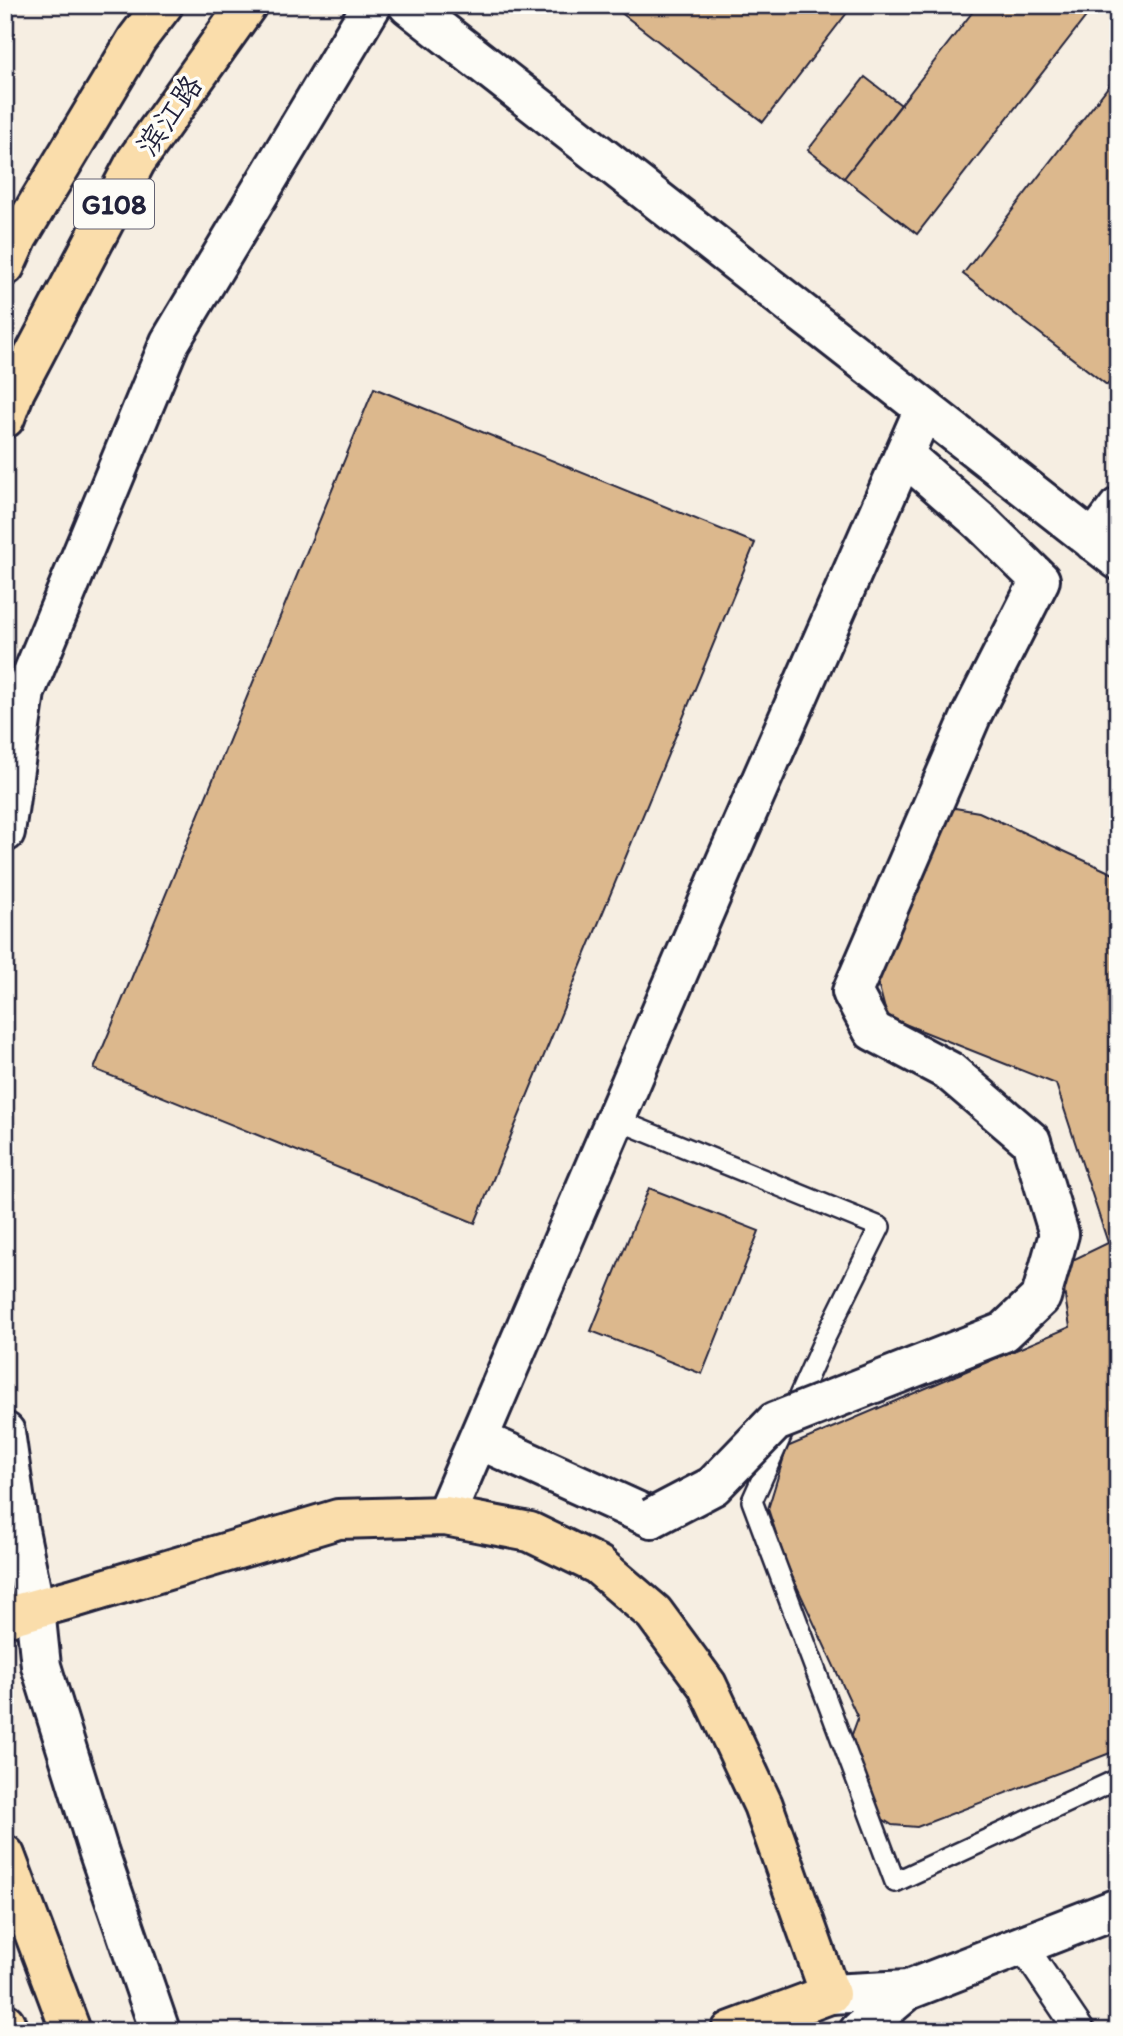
<svg xmlns="http://www.w3.org/2000/svg" width="1123" height="2036" font-family="Itim,'LXGW WenKai TC',sans-serif">
<style>
.building{fill:#dcb88d;stroke:#22223b;stroke-width:2}
.lines{fill:none;stroke-linecap:round;stroke-linejoin:round}
.service-casing{stroke:#22223b;stroke-width:24}
.pedestrian-casing{stroke:#22223b;stroke-width:33}
.minor-casing{stroke:#22223b;stroke-width:44}
.tertiary-casing{stroke:#22223b;stroke-width:44}
.primary-casing{stroke:#22223b;stroke-width:44}
.trunk-casing{stroke:#22223b;stroke-width:44}
.service{stroke:#fdfcf7;stroke-width:19}
.pedestrian{stroke:#fdfcf7;stroke-width:28}
.minor{stroke:#fdfcf7;stroke-width:38}
.tertiary{stroke:#fdfcf7;stroke-width:38}
.primary{stroke:#faddab;stroke-width:38}
.trunk{stroke:#faddab;stroke-width:38}
.minor-bridge-casing{stroke:#22223b;stroke-width:44;stroke-linecap:butt}
.minor-bridge{stroke:#fdfcf7;stroke-width:38}
.labels{text-anchor:middle;dominant-baseline:central;stroke-width:7;stroke-linejoin:round;paint-order:stroke}
.shield{fill:#fdfcf7;stroke:#646373;stroke-width:2}
.shield-label{font-size:28px;font-weight:bold;fill:#22223b}
.street-label{font-size:30px;fill:#22223b;stroke:#fdfcf7}
</style>
<rect width="100%" height="100%" fill="#f6eee2"/>
<filter id="ink" filterUnits="userSpaceOnUse"><feTurbulence type="fractalNoise" baseFrequency=".0143" numOctaves="2"/><feDisplacementMap in="SourceGraphic" scale="14" xChannelSelector="R" yChannelSelector="G"/><feConvolveMatrix kernelMatrix="1 2 1 2 8 2 1 2 1" color-interpolation-filters="sRGB"/></filter>
<g filter="url(#ink)">
<path class="building" d="M611 5H853L763 122Z
M978 5H1095L917 234 844 178Z
M1118 74V371L1107 385 963 274Z
M865 77 901 105 844 178 808 150Z
M374 388 755 543 475 1223 94 1069Z
M955 808 979 812 1118 876V1750L917 1827 892 1825 876 1815 847 1748 858 1718 786 1563 768 1509 787 1447 1070 1327 1060 1266 1108 1243 1056 1084 887 1017 873 964 943 814Z
M649 1188 759 1231 702 1374 591 1331Z"/>
<g class="lines">
<defs>
<path id="service" d="M615 1119 880 1227 824 1340 752 1501 895 1882 1118 1779"/>
<path id="pedestrian" d="M1022 1945 1080 2031"/>
<path id="minor" d="M904 455 982 523
M478 1439 652 1518
M445 1516 726 861 924 409
M35 1609 41 1666 99 1853 160 2031"/>
<path id="tertiary" d="M408 5 1118 560
M1093 541 1118 508
M5 832 25 692 170 342 372 5
M5 1432 19 1530 35 1609
M830 1994 908 1990 1118 1908
M859 2031 908 1990"/>
<path id="primary" d="M5 1617 74 1598 338 1519 445 1516 530 1532 598 1565 654 1613 707 1685 763 1805 830 1994 731 2031"/>
<path id="trunk" d="M5 266 18 237 137 39 163 5
M5 418 15 391 136 161 247 5
M5 1855 71 2031
M5 2023 8 2031"/>
</defs>
<use href="#service" class="service-casing"/>
<use href="#pedestrian" class="pedestrian-casing"/>
<use href="#minor" class="minor-casing"/>
<use href="#tertiary" class="tertiary-casing"/>
<use href="#primary" class="primary-casing"/>
<use href="#trunk" class="trunk-casing"/>
<use href="#service" class="service"/>
<use href="#pedestrian" class="pedestrian"/>
<use href="#minor" class="minor"/>
<use href="#tertiary" class="tertiary"/>
<use href="#primary" class="primary"/>
<use href="#trunk" class="trunk"/>
<defs>
<path id="minor-bridge" d="M652 1518 713 1486 775 1422 1004 1332 1041 1297 1059 1234 1031 1141 949 1071 873 1031 852 992 972 714 1040 580 982 523"/>
</defs>
<use href="#minor-bridge" class="minor-bridge-casing"/>
<use href="#minor-bridge" class="minor-bridge"/>
</g>
</g>
<g class="labels">
<rect class="shield" x="74" y="179.5" width="80" height="49" rx="5"/>
<g class="shield-label">
<text x="114" y="204">G108</text>
</g>
<g class="street-label">
<text transform="translate(169 115) rotate(-55)">滨江路</text>
</g>
</g>
<rect width="1123" height="2036" fill="none" stroke="#fdfcf7" stroke-width="28"/>
<rect x="14" y="14" width="1095" height="2008" fill="none" stroke="#22223b" stroke-width="2.5" filter="url(#ink)"/>
</svg>
